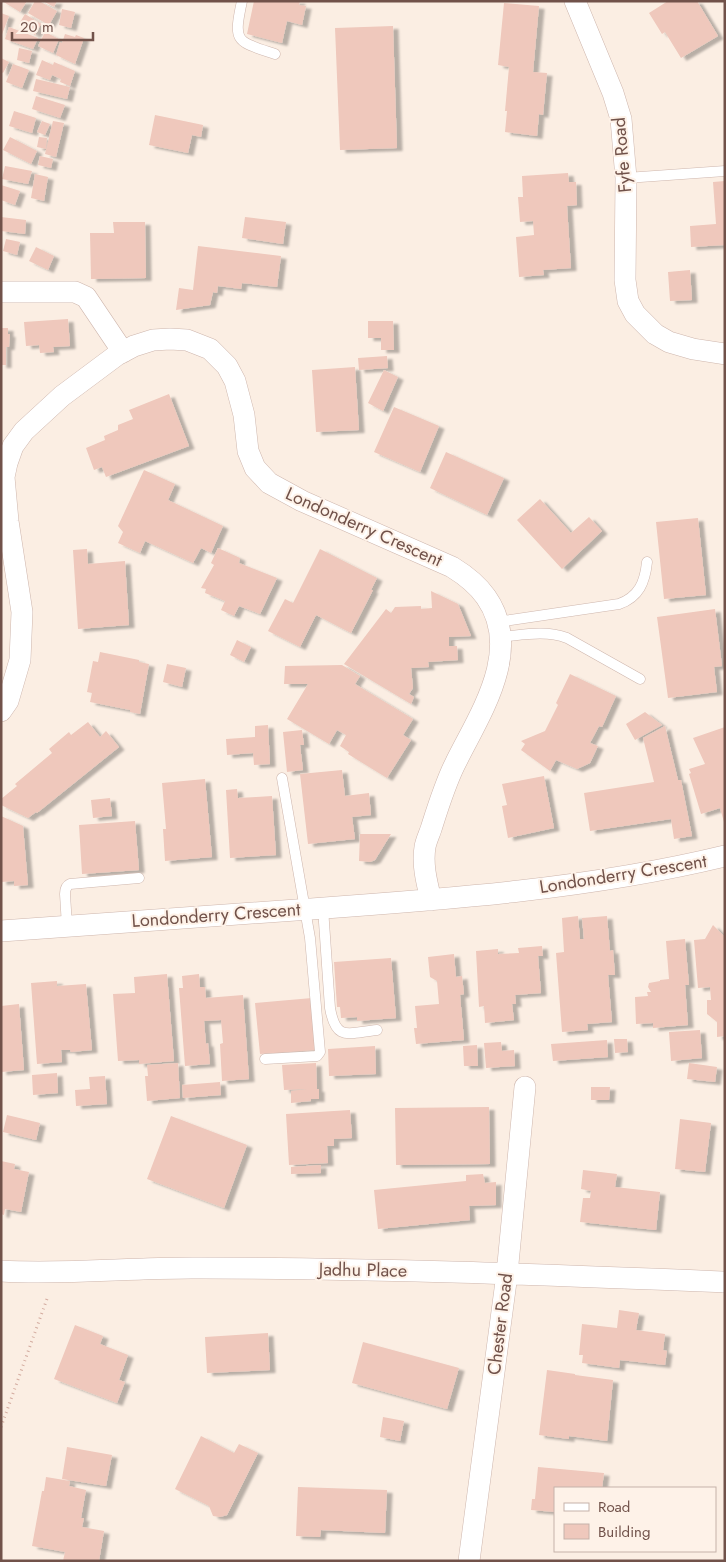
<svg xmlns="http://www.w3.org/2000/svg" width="726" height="1562" font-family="Jost,sans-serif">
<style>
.building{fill:#efc8bc;filter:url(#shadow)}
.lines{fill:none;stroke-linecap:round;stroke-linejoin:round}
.lane-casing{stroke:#ceb6ad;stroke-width:11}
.street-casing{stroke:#ceb6ad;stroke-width:22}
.path{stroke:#d3ab9f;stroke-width:3;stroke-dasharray:1 4;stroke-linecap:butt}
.lane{stroke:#fff;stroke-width:10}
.street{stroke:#fff;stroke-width:21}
.labels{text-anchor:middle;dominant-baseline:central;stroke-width:4;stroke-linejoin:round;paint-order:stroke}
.street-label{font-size:18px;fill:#71524a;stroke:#fef2e8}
</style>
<defs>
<filter id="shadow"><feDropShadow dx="5.5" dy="3" stdDeviation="1" flood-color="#0004"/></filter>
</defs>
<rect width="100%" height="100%" fill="#fbeee3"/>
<path class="building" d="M2 1H27L20 12Z
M35 1H39L57 11 49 25 28 13Z
M43 1H57L54 7Z
M254 1H300L299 5 306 6 302 25 287 21 282 43 247 34Z
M668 1H697L718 36 681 58 665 32 662 34 649 13Z
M504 3 539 6 533 72 547 73 543 115 539 114 537 136 505 132 507 111H505L509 67 498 65Z
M62 9 75 12 71 28 59 25Z
M1 13 9 16 1 37Z
M25 14 41 24 35 35 19 24Z
M393 26 397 148 340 150 335 28Z
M9 27 38 38 33 49 5 39Z
M45 32 59 39 53 53 38 46Z
M65 34 75 37 76 35 84 38 75 64 56 55 60 42 62 43Z
M19 48 32 51 29 63 17 60Z
M1 58 9 62 3 73 1 72Z
M42 60 53 65 54 62 75 71 70 86 60 82 61 79 52 75 50 80 36 75Z
M13 64 29 70 22 88 6 82Z
M36 79 70 87 67 99 33 91Z
M36 96 65 105 60 118 32 109Z
M14 111 36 118 32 133 9 126Z
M155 115 203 125 201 137 192 135 188 153 149 145Z
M42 121 50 124 45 135 37 132Z
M53 121 64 123 56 157 45 154Z
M10 137 37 151 31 164 3 150Z
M39 137 47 138 46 149 37 147Z
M40 156 53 159 51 168 38 165Z
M5 166 32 171 28 184 2 179Z
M568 173 569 182H576L577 205 567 206 571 268 543 270 544 275 519 277 516 237 534 235 533 221 520 222 518 197H523L522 176Z
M35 174 48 177 44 201 31 198Z
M725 181V245L691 247 690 226 716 224 713 182Z
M1 185 20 191 15 205 1 200Z
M1 217 26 220 25 234 1 231Z
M245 217 286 222 283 244 242 238Z
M113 222H145L146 278 91 279 90 233H114Z
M6 239 20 242 17 255 3 251Z
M198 246 281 256 277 287 242 283 241 289 218 286 217 293 213 292 210 305 176 310 179 288 193 290Z
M36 247 54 256 48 270 29 261Z
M690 270 692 300 670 301 668 272Z
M68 319 70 346 53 347 54 352 40 353 39 345 26 346 24 322Z
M368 321H393L394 350H381V338H368Z
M1 328H8V334H10L9 347H6V365H1Z
M387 356 388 368 359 370 358 358Z
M355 367 359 430 316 432 312 370Z
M384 370 398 377 383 411 368 403Z
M169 394 189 446 106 477 102 467 94 470 86 448 105 440 104 436 118 430V425L133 419 129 410Z
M394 407 439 426 420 472 374 452Z
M446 452 504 478 487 515 430 488Z
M144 470 175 484 168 500 223 526 211 553 201 548 193 563 145 541 140 553 118 543 123 532 118 526Z
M540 499 571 533 589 517 602 531 562 569 517 520Z
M698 518 706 595 664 599 656 522Z
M218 548 240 558 239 563 277 578 260 614 239 606 234 616 221 610 225 601 205 593 206 589 201 588 214 565 211 563Z
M87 549 88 564 125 561 129 625 78 629 73 550Z
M320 549 377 578 371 590H373L351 633 316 615 300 647 268 631 285 599 293 603Z
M431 591 458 604 471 636 449 637V646H457L458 660 428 662 429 667 411 668 413 688 409 694 414 697 411 704 344 664 386 609 391 613 395 607 421 606V609L432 608Z
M715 609 722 666 714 667 717 692 668 698 657 617Z
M237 640 251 647 244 662 230 655Z
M100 652 139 660V662L149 664 140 714 130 712V710L90 702 92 693 87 692 93 661 98 662Z
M167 664 186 668 182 687 163 682Z
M342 665 360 676 355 684 413 719 403 735 411 740 387 778 348 754 349 752 340 746 346 735 337 730 329 744 287 719 308 684H284L285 666Z
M570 674 616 696 602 727 599 726 590 743 598 746 590 763 577 769 556 760 550 771 521 750 525 744 521 741 545 731 558 705 556 703Z
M645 712 662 725 635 740 626 724Z
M88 722 100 737 106 731 119 747 37 813 36 812 28 818 1 805V799L17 786 15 784 52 753 49 749 69 732 71 735Z
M268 725 270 764 254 765 253 753 227 755 226 739 255 737V726Z
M665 726 678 780H681L692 836 674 839 671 819 590 831 584 793 654 782 643 738Z
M725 727V822H724L720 808 701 814 689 774 691 773 689 769 705 764 693 738Z
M302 730 304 745H300L303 770 287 772 283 732Z
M342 770 345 796 369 793 371 815 352 817 355 839 308 844 300 774Z
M544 776 554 828 508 838 502 806 507 805 502 784Z
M205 779 212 857 165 861 163 829H166L162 783Z
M237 789 238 798 272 796 276 855 230 858 226 790Z
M110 798 112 816 93 818 91 800Z
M1 816 23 826 28 885 14 886V881L1 882Z
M135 821 139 870 82 874 79 825Z
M360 834H391L375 860 370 862 359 861Z
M578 916 580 939H584L582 918 607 916 610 951 613 950 615 975H608L612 1022 587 1024 588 1030 562 1032 556 953 564 952 562 918Z
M713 925 725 937V1036L717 1037V1022L707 1014V1000H711L710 987 698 988 694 940 705 939Z
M685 939 689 985H685L688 1025 653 1028V1023L636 1024 635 997 648 996 647 992H651L648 987 649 983 660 981V980L669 979 666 941Z
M542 946 543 956H538L541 993 515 995 516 1004H512L514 1020 485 1023 484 1006 479 1007 476 951 498 949V954L519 953 518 948Z
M454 954 456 977 462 976 464 994 460 995 464 1040 416 1044 414 1028H417L415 1006 439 1004 437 981 430 977 428 957Z
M391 958 396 1018 357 1021V1017L341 1018 340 1007H337L334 962Z
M167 974 174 1061 139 1064V1060L118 1061 113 994 135 993 134 977Z
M199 974 200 987H205L206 998 243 995 249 1079 222 1081 220 1044 223 1043 221 1020 204 1021 206 1044 208 1043 210 1064 185 1066 179 988H183L182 976Z
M57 981V986L86 984 92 1050 71 1052 70 1050H61L62 1062 37 1064 31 983Z
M312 998 316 1050 260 1054 255 1003Z
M19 1004 24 1070 1 1072V1006Z
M700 1030 702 1058 671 1061 669 1032Z
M614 1039H627L628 1052 615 1053Z
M607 1040 608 1057 553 1061 551 1044Z
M501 1042 502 1051 514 1050 515 1066 486 1068 484 1043Z
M477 1045 478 1066H464L463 1046Z
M375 1046 376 1074 329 1076 328 1049Z
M178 1063 180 1098 147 1101 145 1076H148L147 1065Z
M316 1063 317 1089H319V1099H311V1101L291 1103V1091L307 1089 284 1090 282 1065Z
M689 1063 717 1067 715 1082 687 1079Z
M57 1073 58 1093 33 1095 32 1075Z
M105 1076 107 1104 76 1106 75 1090 90 1089 89 1077Z
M220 1082 221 1095 183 1098 182 1085Z
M591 1087H610L609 1100H591Z
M489 1107 490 1164 396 1165 395 1108Z
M350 1110 352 1138 334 1139V1146H327L328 1163 289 1165 286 1114Z
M7 1115 40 1123 36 1140 3 1132Z
M171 1116 247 1145 224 1208 147 1179Z
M680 1119 711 1123 705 1172 675 1169Z
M1 1161 15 1164 14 1169 29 1172 21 1212 5 1209 4 1215 1 1214Z
M321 1165V1173L291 1174V1167Z
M583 1170 617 1174 615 1187 660 1192 656 1230 580 1222 583 1198H590L591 1191 581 1189Z
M483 1174 485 1183 496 1182V1205L469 1206 470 1220 378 1229 374 1190 466 1181V1175Z
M619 1310 639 1313 636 1330 665 1334 663 1350 667 1351 665 1365 620 1360 619 1368 582 1363 583 1355H579L582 1324 617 1328Z
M75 1325 103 1336 100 1344 128 1355 119 1380 125 1382 117 1403 54 1379Z
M268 1333 270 1370 207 1373 205 1337Z
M363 1342 459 1368 447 1409 352 1383Z
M547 1370 575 1374V1375L613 1380 607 1441 569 1436V1439L539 1435Z
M383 1417 404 1421 400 1441 380 1437Z
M201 1436 234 1453 239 1444 258 1453 227 1515 220 1517 213 1516 209 1506 175 1489Z
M67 1447 112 1455 106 1486 62 1479Z
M538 1467 604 1473 602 1488H555V1512L531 1510 532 1499H535Z
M46 1477 70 1481 69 1486 86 1490 81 1518H84L82 1527 104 1531 99 1561H63L65 1552 32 1546 42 1491H44Z
M298 1487 387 1490 385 1533 321 1530 320 1537 296 1536Z"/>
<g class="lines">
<defs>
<path id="lane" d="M242 1C233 43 236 41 275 54
M626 178 725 171
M497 622 619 604C639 597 645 582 647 562
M500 637C523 635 545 630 567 638L640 679
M323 908 330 1008C336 1042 348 1033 377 1030
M67 926 65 894C65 889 66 886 70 884L139 878
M265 1059 317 1056 320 1052 310 938 282 778"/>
<path id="street" d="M575 1 613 93 621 119 626 178 625 280 628 301 635 314 655 334 669 342 693 349 725 354
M1 292H75L86 297 123 352
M1 711 8 701 20 660 22 612 8 521 4 477 7 463 13 446 24 431 62 396 117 355 134 346 153 340 170 339 187 340 210 349 227 366 235 381 244 415 248 451 255 468 269 483 302 501 452 567C465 575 477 584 486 597 524 651 479 715 455 764 445 784 438 807 431 829 429 835 426 841 425 847 422 865 427 883 431 900
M1 931C104 924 207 916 310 909 449 899 589 889 725 856
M1 1271C68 1275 134 1267 201 1268 376 1268 550 1275 725 1282
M469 1561 507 1274 525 1087"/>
</defs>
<use href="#lane" class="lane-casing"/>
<use href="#street" class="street-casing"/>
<path class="path" d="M1 1427 48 1296"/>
<use href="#lane" class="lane"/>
<use href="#street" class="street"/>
</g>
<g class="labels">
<g class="street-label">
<text transform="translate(622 155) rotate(-95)">Fyfe Road</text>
<text transform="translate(364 527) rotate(24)">Londonderry Crescent</text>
<text transform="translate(623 874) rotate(-9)">Londonderry Crescent</text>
<text transform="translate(216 915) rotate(-4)">Londonderry Crescent</text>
<text transform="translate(363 1270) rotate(1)">Jadhu Place</text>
<text transform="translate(500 1324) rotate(-83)">Chester Road</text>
</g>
</g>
<rect width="726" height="1562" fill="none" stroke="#71524a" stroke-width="5"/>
<rect x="554" y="1487" width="162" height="65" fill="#fef2e8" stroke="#c6b2a9"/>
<rect x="564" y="1503" width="25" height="8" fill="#ffffff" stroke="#c6b2a9"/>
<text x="598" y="1512" font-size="15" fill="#71524a">Road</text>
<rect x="564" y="1524" width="25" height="15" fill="#efc8bc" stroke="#c6b2a9"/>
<text x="598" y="1537" font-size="15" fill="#71524a">Building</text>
<path d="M12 32v8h81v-8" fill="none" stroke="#71524a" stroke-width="2.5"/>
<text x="20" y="32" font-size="15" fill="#71524a" stroke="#fef2e8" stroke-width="4" paint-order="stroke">20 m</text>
</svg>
